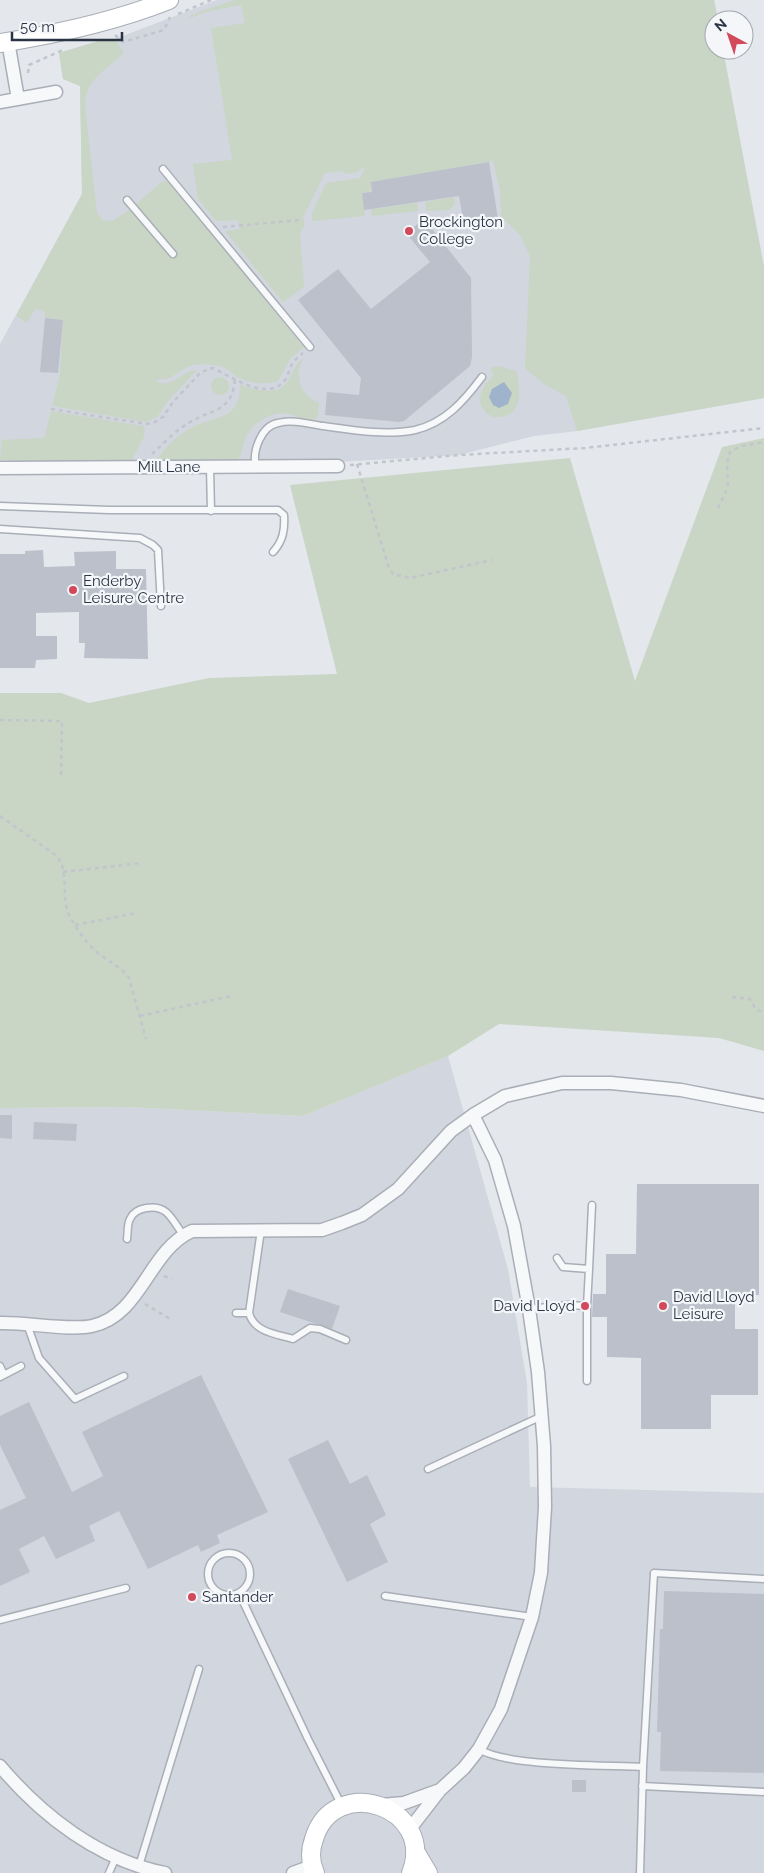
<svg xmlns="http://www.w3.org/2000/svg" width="764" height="1873" font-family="Raleway,sans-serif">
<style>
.built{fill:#d2d6de}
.green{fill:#c9d6c5}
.water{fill:#9fb4cc}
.building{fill:#bbc0ca}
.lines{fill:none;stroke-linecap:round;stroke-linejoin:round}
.lane-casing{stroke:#a9aeb7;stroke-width:9}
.street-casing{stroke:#a9aeb7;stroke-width:15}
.secondary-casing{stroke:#a9aeb7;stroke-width:20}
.path{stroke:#c2c5cb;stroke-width:2.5;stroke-dasharray:4 4;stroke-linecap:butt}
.lane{stroke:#f7f8fa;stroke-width:6}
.street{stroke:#f7f8fa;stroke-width:12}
.secondary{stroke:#fff;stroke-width:18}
.poi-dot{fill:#d1495b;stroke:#f4f6f9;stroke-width:2}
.labels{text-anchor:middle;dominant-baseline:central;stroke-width:4.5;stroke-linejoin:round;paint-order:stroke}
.poi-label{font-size:15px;fill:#2b3445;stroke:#f4f6f9;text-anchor:start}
.street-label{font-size:15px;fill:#2b3445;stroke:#f4f6f9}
</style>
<rect width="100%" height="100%" fill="#e4e7ec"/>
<path class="built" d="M217 0H714L718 20H714V50H723L764 267V398L577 431 534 436 459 455 339 462 143 465 0 460V344L82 194 80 86 63 79 59 53 105 39H115Z
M448 1056 508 1269 527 1383 530 1487 764 1493V1873H0V1108L126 1107 303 1116Z"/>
<path class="green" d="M234 0H714L718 20H714V50H723L764 267V398L577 431 566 396 544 384 525 368 530 256 520 235 501 216 500 191 493 161 463 166 464 178 450 169 371 182 372 191 362 193 365 216 312 221V213L326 183 360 178 365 168 359 169V172L344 174 343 171 325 173 303 217 305 225 300 233 304 287 283 302 225 231 240 229 238 220 216 221 198 199 193 164 232 160 211 28 245 23 241 5 209 11 190 18 191 15Z
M105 39H115L124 53C106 71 85 79 85 106L97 213 103 220 112 221 131 209 170 256 176 251 136 204 163 181 170 182 304 347 290 359 278 381C265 385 248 384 236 376 228 371 224 365 213 365 206 364 196 364 190 366 180 370 169 382 159 379L156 381C172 390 183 369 197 370L168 401 158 416 146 422 52 406 60 374 63 320 45 318V312L35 309 27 323 16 316 82 194 80 86 63 79 59 53Z
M454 197 455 204 449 210 426 211 425 202Z
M417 203 418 211 372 216 371 209Z
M303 358C294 377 299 394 319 403L318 416 311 423C304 420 297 416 289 414 272 410 251 423 245 439 242 448 243 453 237 461L154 464C163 449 177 435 193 427 218 415 241 419 240 384 253 390 279 397 288 381 293 373 295 364 303 358Z
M499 366 516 371C522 393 523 419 492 417 472 404 480 388 494 375L490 368Z
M211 386a9 9 0 1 1 18 0a9 9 0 1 1-18 0Z
M51 411 143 426 145 429 144 437 129 465 0 460 2 440 44 438Z
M764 438V1051L719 1038 499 1024 448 1056 303 1116 126 1107 0 1108V693H61L89 703 209 678 337 674 290 485 570 458 635 681 722 447Z"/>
<path class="water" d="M504 382 512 393 508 404 499 408 493 405 489 397 492 389Z"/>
<path class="building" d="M489 162 498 219 464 224 459 196 364 210 362 193 372 192 371 182Z
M424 219 471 278 472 357 470 366 404 421 399 422 325 415 327 392 359 395 361 378 298 300 338 269 371 309 430 262 406 233Z
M45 318 63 320 58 373 40 372Z
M43 550 44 567 75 566 74 552 116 551V569H146L148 659 84 658 85 643H79V612L36 613V636H57V659L36 660 35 668H0V554H25V551Z
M0 1115H12V1139L0 1138Z
M34 1122 77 1124 76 1141 33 1139Z
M637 1184H759V1295H735V1329H758V1395H711V1429H641V1358L607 1357V1317H592L593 1294H606V1254H636Z
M288 1289 340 1306 332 1329 280 1312Z
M201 1375 268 1512 217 1535 220 1543 201 1552 198 1545 148 1569 119 1511 89 1526 95 1541 56 1559 44 1536 19 1549 30 1572 0 1586V1510L26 1498 0 1445V1416L29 1402 72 1492 103 1476 82 1432Z
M328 1440 350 1484 367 1475 386 1515 370 1524 388 1562 347 1582 288 1459Z
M664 1591 764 1594V1773L660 1771 661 1732H657L660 1629H663Z
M572 1780H586V1792H572Z"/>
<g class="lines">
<defs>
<path id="lane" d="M163 169 310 347
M127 200 173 254
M256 466C252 452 261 426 278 423 292 419 309 424 323 426 352 430 386 436 415 430 445 423 464 401 482 377
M210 467 211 511
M0 506 109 510H278L284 515C285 530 283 541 273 552
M0 529 140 538 153 545 158 550 161 606
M127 1239C128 1233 127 1224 130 1219 135 1207 156 1204 166 1212 173 1218 178 1228 183 1235
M557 1258 563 1267 589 1269 592 1205
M587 1306V1381
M529 1309 567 1305 587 1306 589 1269
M236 1313H249C254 1332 276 1334 293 1339L310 1328 320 1329 346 1340
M249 1313 261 1230
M27 1324 39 1358 75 1399 124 1376
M0 1366 4 1375
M0 1377 21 1366
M428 1469 542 1416
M208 1574a21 21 0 1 1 42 0a21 21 0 1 1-42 0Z
M239 1593 308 1739 342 1806
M385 1596 532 1617
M0 1620 126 1588
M479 1749C507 1767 606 1765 643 1767L640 1873
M643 1767 654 1573 764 1579
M642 1786 764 1792
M139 1866 199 1669
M109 1873 116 1857"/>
<path id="street" d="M8 41 18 99
M0 102 56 92
M0 468 338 466
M0 1323C26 1322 69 1331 92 1326 142 1315 148 1251 192 1231L322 1230 342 1223 362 1215 398 1189 451 1131 473 1115 505 1096 562 1083H611L681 1090 764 1106
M0 1766C42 1816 99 1860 165 1873
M381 1805 404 1803 440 1790
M409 1830 440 1790 464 1768 479 1749 501 1709 532 1617 541 1573 545 1507 544 1446 538 1372 529 1309 514 1226 495 1160 473 1115
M293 1873 312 1866"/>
<path id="secondary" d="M0 43C58 34 114 22 169 0
M415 1851 428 1873
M315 1873C310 1862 310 1850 314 1839 334 1772 437 1807 411 1873"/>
</defs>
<use href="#lane" class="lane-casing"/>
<use href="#street" class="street-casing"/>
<use href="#secondary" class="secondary-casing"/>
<path class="path" d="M178 14 211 0
M115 35 123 42 164 30 170 17
M28 73 29 65 65 49
M223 227 300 220
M51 409 147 424 155 422 163 417 173 402 201 372 213 368C230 376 261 398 280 385 288 380 288 371 292 364 295 360 299 356 303 353
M152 454C163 444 174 432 187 424 211 408 232 414 235 379
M357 464 388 565 393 574 410 578 492 560
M350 465 459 455 585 448 764 428
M718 508 728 487 727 463 730 452 741 446 764 442
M0 720 62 721 61 776
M0 816 57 856C70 873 60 899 70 917 77 930 87 944 99 954 110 962 121 967 129 978L146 1039
M63 872 140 863
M75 925 137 913
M732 997 750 999 756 1010 764 1012
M140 1016 231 996
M164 1276 172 1279
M145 1304 172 1320"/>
<use href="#lane" class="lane"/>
<use href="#street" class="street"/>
<use href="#secondary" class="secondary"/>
</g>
<g class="poi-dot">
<circle cx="409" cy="231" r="5"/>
<circle cx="73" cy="590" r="5"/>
<circle cx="585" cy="1306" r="5"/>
<circle cx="663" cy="1306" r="5"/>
<circle cx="192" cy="1597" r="5"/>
</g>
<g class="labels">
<g class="poi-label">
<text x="419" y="222">Brockington<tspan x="419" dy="17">College</tspan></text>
<text x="83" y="581">Enderby<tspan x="83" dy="17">Leisure Centre</tspan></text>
<text x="673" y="1297">David Lloyd<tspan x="673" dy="17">Leisure</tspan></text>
<text x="575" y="1306" text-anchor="end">David Lloyd</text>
<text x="202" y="1597">Santander</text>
</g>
<g class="street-label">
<text x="169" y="467">Mill Lane</text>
</g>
</g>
<g transform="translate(729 35) rotate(320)"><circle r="24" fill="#f4f6f9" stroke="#a4a8b1"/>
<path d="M0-4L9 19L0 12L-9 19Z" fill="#d1495b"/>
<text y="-8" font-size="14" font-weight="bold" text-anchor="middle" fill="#2b3445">N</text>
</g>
<path d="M12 32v8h110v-8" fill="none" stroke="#2b3445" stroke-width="2.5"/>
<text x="20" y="32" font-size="15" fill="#2b3445" stroke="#f4f6f9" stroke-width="4" paint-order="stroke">50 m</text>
</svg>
